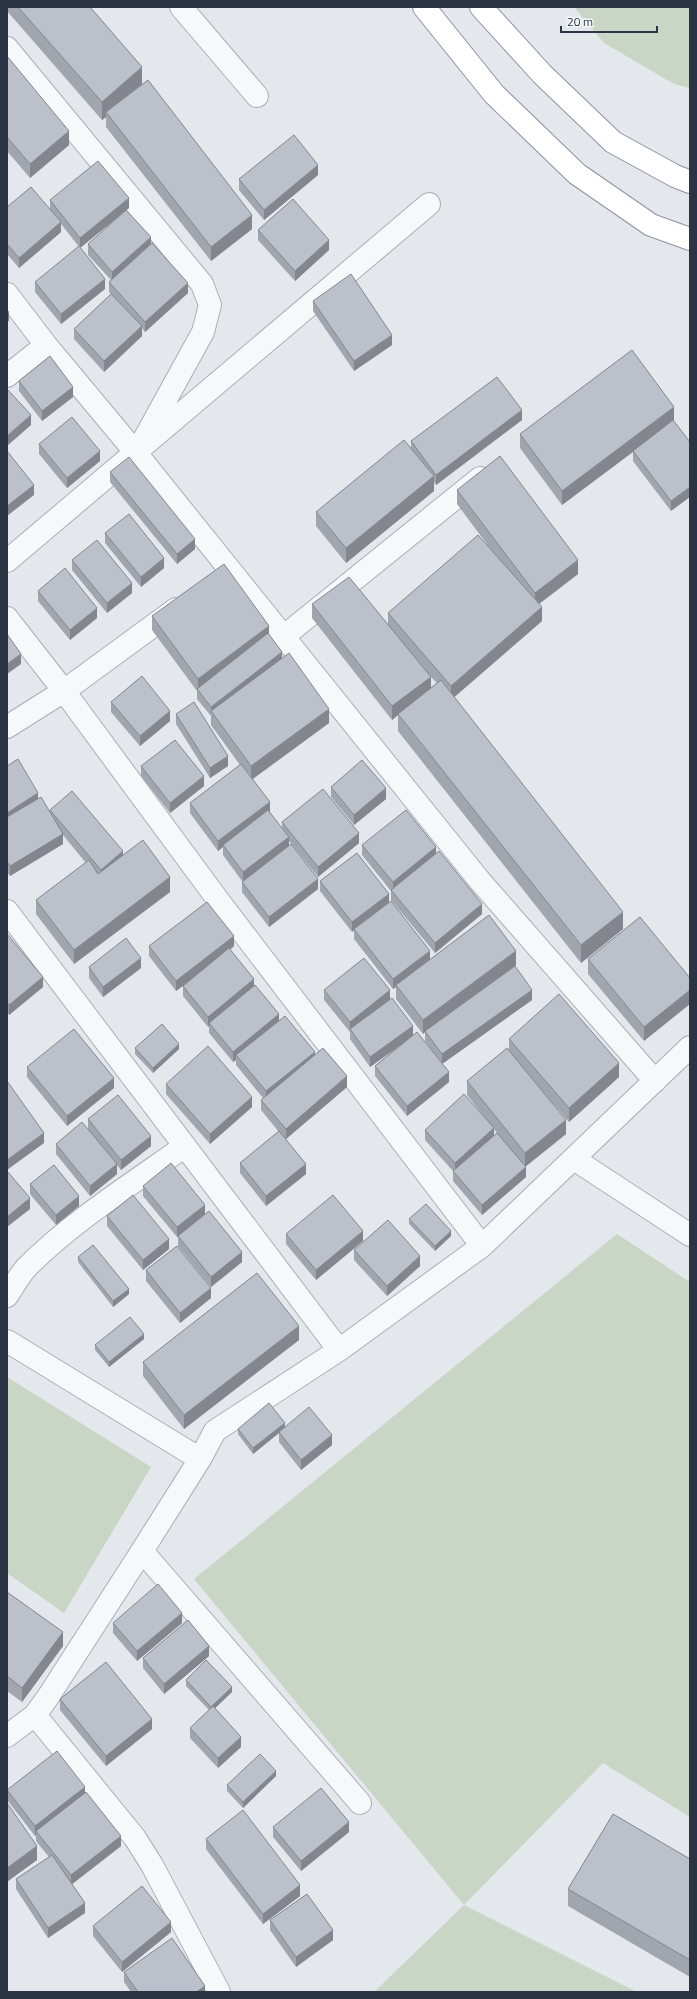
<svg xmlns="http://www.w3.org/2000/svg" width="697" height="1999" font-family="'Titillium Web',sans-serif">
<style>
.green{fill:#c9d6c5}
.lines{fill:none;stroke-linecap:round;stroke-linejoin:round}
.street-casing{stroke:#a9aeb7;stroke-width:24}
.highway-casing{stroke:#8b94a3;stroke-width:24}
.street{stroke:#f7f8fa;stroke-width:22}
.highway{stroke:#fff;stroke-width:22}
.wall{fill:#a1a5ae;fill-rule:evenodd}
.shaded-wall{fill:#83868d}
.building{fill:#bbc0ca;stroke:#83868d}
</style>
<rect width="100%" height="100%" fill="#e4e7ec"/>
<path class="green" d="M574 7H690V88L674 84 604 43Z
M617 1234 690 1282V1817L603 1763 464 1905 637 1992H374L464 1905 194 1579Z
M7 1377 151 1467 64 1613 7 1573Z"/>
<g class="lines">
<defs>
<path id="street" d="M181 7 257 96
M7 48 202 284 210 305 203 332 143 441
M7 294 46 345 136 453 480 881 655 1081
M7 376 46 345
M7 561 429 204
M7 618 64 691 218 900 482 1246
M283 637 480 478
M7 727 64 691 176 609
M7 911 339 1350
M574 1159 690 1235
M7 1296C13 1287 19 1276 26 1268 70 1223 133 1183 185 1146
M7 1341 200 1459
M142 1551 360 1803
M35 1715 135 1838 152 1865 219 1992
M7 1736 35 1715 48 1697 142 1551 200 1459 215 1431 339 1350 482 1246 690 1047"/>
<path id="highway" d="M424 7 494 94 577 174 651 225 690 239
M481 7 542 74 613 142 675 176 690 182"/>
</defs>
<use href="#street" class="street-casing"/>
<use href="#highway" class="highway-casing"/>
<use href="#street" class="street"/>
<use href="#highway" class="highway"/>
</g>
<path class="wall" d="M7 7H90L142 84 252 229 211 261 106 127V117L102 120 7 11Z
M7 56 69 145 30 178 7 151Z
M318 175 264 220 239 190V179Z
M50 200 129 208 80 248 61 224V232L19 268 7 254V207L50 209Z
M258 230 329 250 295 281 258 240Z
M88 244H151L188 293 145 332 142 328V336L104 372 74 339V329L111 294 109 292V282L111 280 88 255Z
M35 282 105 289 61 324 35 292Z
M313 301 392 345 354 371 313 311Z
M19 381 73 397 42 421 19 391Z
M522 420 436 485 434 482V491L346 563 316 526V512L411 448V441Z
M674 421 671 511 633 461V452L562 505 520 448V434Z
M39 444 100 461 67 488 39 454Z
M110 472 195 549 177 564 110 482Z
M457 490 578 574 539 604 542 621 454 697 623 929 581 963 398 731V715L392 720 312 618V604L388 624V613L492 551 457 504ZM431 677 437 683 431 688Z
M105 533 164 568 141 587 105 543Z
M72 560 132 593 107 613 72 570Z
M38 591 97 618 70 640 38 601Z
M152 616 269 635 282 659 329 723 253 779 270 812H269L282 829V822L359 843 318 877 289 841V846L318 889 269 927 242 892V881L223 855V847L218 851 190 813V803L240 765 211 725V716L197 699V691L152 630Z
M111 702 170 721 140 746 111 712Z
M176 714 228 766 210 778 176 724Z
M7 766 38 798 50 813V810L123 855 170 892 74 964 36 914V900L86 863 63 835V844L10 876 7 872Z
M141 766 204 786 170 813 141 776Z
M331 787 386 799 354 825 331 797Z
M362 845 436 853 482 914 435 953 391 900V891L362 855Z
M320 881 389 903 430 959 516 965 482 990 532 1000 442 1064 449 1082 407 1116 375 1076V1066L395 1049 370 1067 350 1039V1032L324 1000V990L390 999 413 1035 441 1062 425 1041V1032L423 1034 396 999V987L393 989 354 939V930L352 932 320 891Z
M7 934 43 987 9 1015 7 1012Z
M149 946H234L230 950 254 986 279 1020 347 1087 286 1139 306 1174 266 1206 240 1173V1163L279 1132 261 1110V1100L263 1098 236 1065V1060L233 1062 209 1033V1026L208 1027 183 996V986L176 991 149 956Z
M588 959 690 978 644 1041 588 974Z
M89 967 141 968 103 997 89 978Z
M509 1039 619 1077 569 1122 550 1100 566 1134 526 1166V1177L482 1215 453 1181V1171L425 1140V1130L486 1119 467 1095V1081L509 1050ZM494 1129 500 1137 494 1136Z
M135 1048 179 1049 153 1073 135 1054Z
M27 1067 114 1088 67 1126 27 1077Z
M166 1084 252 1107 210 1144 166 1094Z
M88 1119 151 1146 121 1170 117 1165V1174L90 1196 56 1154V1144L88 1128Z
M30 1184 79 1206 56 1225 30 1194Z
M143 1186 205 1214 242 1262 211 1287 178 1246V1236L177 1237 143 1196Z
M107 1216 169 1249 143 1270 107 1226Z
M409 1219 451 1236 435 1251 409 1224Z
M286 1234 363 1241 316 1280 286 1244Z
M354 1250 420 1266 387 1296 354 1260Z
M78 1257 129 1294 113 1307 78 1262Z
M146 1270 211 1298 180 1323 146 1281Z
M144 1339 109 1367 95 1350V1345Z
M299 1340 184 1429 143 1376V1362Z
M285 1427 332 1445 301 1470 279 1442V1433L253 1454 238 1434V1429Z
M7 1592 63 1646 22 1702 7 1691Z
M113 1623H182L137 1661 113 1633Z
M209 1656 164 1694 143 1668V1658Z
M186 1680 232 1692 215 1708 241 1747 218 1768 190 1738V1728L209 1710 186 1686Z
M60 1699 152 1729 106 1766 60 1710Z
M276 1776 243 1808 227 1791V1785Z
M7 1790 85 1793 121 1846 72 1884 85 1913 48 1938 16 1889V1879L49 1857 36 1841V1835L35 1836 7 1800Z
M273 1827 349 1832 301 1871 273 1837Z
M206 1839 300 1896 263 1924 206 1849Z
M690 1859V1977L568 1906V1889Z
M270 1920 333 1940 296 1967 270 1930Z
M93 1926 171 1932 122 1972 93 1936Z
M124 1972 205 1992H131L124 1982Z"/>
<path class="shaded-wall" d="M142 67V84L106 112V117L102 120V102Z
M69 131V145L30 178V164Z
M318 165V175L264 220V210Z
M129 198V208L80 248V238Z
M252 215V229L211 261V247Z
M61 222V232L19 268V258Z
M151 237V247L112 282V272Z
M329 240V250L295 281V271Z
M105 279V289L61 324V314Z
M188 283V293L145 332V322Z
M9 311V321L7 322V312Z
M142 326V336L104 372V361Z
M392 335V345L354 371V361Z
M73 387V397L42 421V411Z
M674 407V421L562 505V491Z
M522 410V420L436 485V475Z
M31 415V425L7 446V436Z
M100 451V461L67 488V478Z
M434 476V491L346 563V548Z
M34 485V495L7 516V506Z
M690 487V497L671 511V501Z
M195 539V549L177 564V554Z
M164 558V568L141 587V577Z
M578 560V574L535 607V593Z
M132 583V593L107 613V603Z
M542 607V621L451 700V686Z
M97 608V618L70 640V630Z
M269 626V640L198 690V679Z
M282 652V662L211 712V707Z
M21 654V664L7 674V664Z
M431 677V691L398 714V715L392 720V706Z
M329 709V723L251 780V766Z
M170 711V721L140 746V736Z
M228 756V766L210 778V768Z
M204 776V786L170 813V803Z
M386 788V799L354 825V815Z
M38 793V803L7 823V813Z
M270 802V812L224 846 223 845V847L218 851V841Z
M359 833V843L318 877V867Z
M63 834V844L10 876V866Z
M289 837V848L243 882V872Z
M436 847V857L393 892V882Z
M123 851V861L101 880V870Z
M170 877V892L74 964V950Z
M318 879V889L269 927V917Z
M389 894V904L354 929V930L352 932V922Z
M482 904V914L435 953V943Z
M623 912V929L581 963V945Z
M234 936V946L176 991V981Z
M430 951V961L396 985V987L393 989V979Z
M516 951V965L426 1032 425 1031V1032L423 1034V1020Z
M141 958V968L103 997V987Z
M43 977V987L9 1015V1005Z
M254 979V989L209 1023V1026L208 1027V1017Z
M390 990V1000L350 1029V1022Z
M532 990V1000L442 1064V1054Z
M690 990V1004L644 1041V1027Z
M279 1014V1024L236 1055V1060L233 1062V1052Z
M413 1026V1036L370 1067V1057Z
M179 1044V1049L153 1073V1068Z
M315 1052V1062L266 1101V1091Z
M619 1063V1077L569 1122V1108Z
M449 1072V1082L407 1116V1106Z
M347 1076V1087L286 1139V1129Z
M114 1078V1088L67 1126V1116Z
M252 1097V1107L210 1144V1134Z
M566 1120V1134L525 1167V1153Z
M494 1128V1138L455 1173V1163Z
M44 1133V1143L7 1170V1160Z
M151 1136V1146L121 1170V1160Z
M117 1164V1174L90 1196V1186Z
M306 1164V1174L266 1206V1196Z
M526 1167V1177L482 1215V1205Z
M79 1196V1206L56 1225V1215Z
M30 1198V1209L7 1227V1217Z
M205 1205V1215L177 1237V1227Z
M363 1231V1241L316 1280V1270Z
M451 1231V1236L435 1251V1246Z
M169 1239V1249L143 1270V1260Z
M242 1252V1262L211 1287V1277Z
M420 1256V1266L387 1296V1286Z
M211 1288V1298L180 1323V1313Z
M129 1289V1294L113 1307V1301Z
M299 1326V1340L184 1429V1415Z
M144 1334V1339L109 1367V1362Z
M285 1423V1428L253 1454V1448Z
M332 1435V1445L301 1470V1460Z
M182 1613V1623L137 1661V1651Z
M63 1632V1646L22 1702V1688Z
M209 1646V1656L164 1694V1684Z
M232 1687V1692L211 1712V1707Z
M152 1719V1729L106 1766V1756Z
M241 1737V1747L218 1768V1758Z
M276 1771V1776L243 1808V1802Z
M85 1787V1797L36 1831V1835L35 1836V1826Z
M349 1822V1832L301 1871V1861Z
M121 1836V1846L71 1885V1875Z
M37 1846V1860L7 1882V1868Z
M300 1885V1896L263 1924V1914Z
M85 1903V1913L48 1938V1928Z
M171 1922V1932L122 1972V1962Z
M333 1930V1940L296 1967V1957Z
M205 1986V1992H196Z"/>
<path class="building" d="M18 7H90L142 67 102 102Z
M7 56 69 131 30 164 7 137Z
M148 80 252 215 211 247 106 112Z
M294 135 318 165 264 210 239 179Z
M98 161 129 198 80 238 50 200Z
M31 187 61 222 19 258 7 244V207Z
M293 199 329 240 295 271 258 230Z
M126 210 151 237 112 272 88 244Z
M152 243 188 283 145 322 109 282Z
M79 246 105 279 61 314 35 282Z
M351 274 392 335 354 361 313 301Z
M111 294 142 326 104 361 74 329Z
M632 350 674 407 562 491 520 434Z
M50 356 73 387 42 411 19 381Z
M497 377 522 410 436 475 411 441Z
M8 390 31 415 7 436V391Z
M72 417 100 451 67 478 39 444Z
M673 420 690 442V487L671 501 633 451Z
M404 440 434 476 346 548 316 512Z
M7 451 34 485 7 506Z
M500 456 578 560 535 593 457 490Z
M129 457 195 539 177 554 110 472Z
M129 514 164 558 141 577 105 533Z
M478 535 542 607 451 686 388 613Z
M97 540 132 583 107 603 72 560Z
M224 564 269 626 198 679 152 616Z
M65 568 97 608 70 630 38 591Z
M349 577 431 677 392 706 312 604Z
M268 633 282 652 211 707 197 689Z
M7 634 21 654 7 664Z
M289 653 329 709 251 766 211 711Z
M142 676 170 711 140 736 111 702Z
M441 680 623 912 581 945 398 714Z
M194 702 228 756 210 768 176 714Z
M175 740 204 776 170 803 141 766Z
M18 759 38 793 7 813V766Z
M362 760 386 788 354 815 331 787Z
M241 764 270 802 218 841 190 803Z
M323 789 359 833 318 867 282 822Z
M72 791 123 851 101 870 50 810Z
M41 797 63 834 10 866 7 862V817Z
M268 810 289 837 243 872 223 845Z
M406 810 436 847 393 882 362 845Z
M143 840 170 877 74 950 36 900 89 860 98 874Z
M291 844 318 879 269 917 242 882Z
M439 851 482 904 435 943 391 890Z
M357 853 389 894 352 922 320 881Z
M391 901 430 951 393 979 354 929Z
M207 902 234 936 176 981 149 946Z
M489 915 516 951 423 1020 396 985Z
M640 917 690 978V990L644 1027 588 959Z
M7 934 43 977 9 1005 7 1002Z
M126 938 141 958 103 987 89 967Z
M229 948 254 979 208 1017 183 986Z
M364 958 390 990 350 1022 324 990Z
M515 966 532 990 442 1054 425 1031Z
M255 985 279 1014 233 1052 209 1023Z
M559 994 619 1063 569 1108 509 1039Z
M392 998 413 1026 370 1057 350 1029Z
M285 1016 315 1052 266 1091 236 1055Z
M162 1024 179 1044 153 1068 135 1048Z
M74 1029 114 1078 67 1116 27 1067Z
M417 1032 449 1072 407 1106 375 1066Z
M208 1046 252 1097 210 1134 166 1084Z
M323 1048 347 1076 286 1129 261 1100Z
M507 1048 566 1120 525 1153 467 1081Z
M7 1081 44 1133 7 1160Z
M464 1094 494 1128 455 1163 425 1130Z
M118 1095 151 1136 121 1160 88 1119Z
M82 1122 117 1164 90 1186 56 1144Z
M279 1131 306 1164 266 1196 240 1163Z
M497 1133 526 1167 482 1205 453 1171Z
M171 1163 205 1205 177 1227 143 1186Z
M54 1165 79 1196 56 1215 30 1184Z
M7 1171 30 1198 7 1217Z
M133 1195 169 1239 143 1260 107 1216Z
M333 1195 363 1231 316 1270 286 1234Z
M426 1204 451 1231 435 1246 409 1219Z
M209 1211 242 1252 211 1277 178 1236Z
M388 1220 420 1256 387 1286 354 1250Z
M93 1245 129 1289 113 1301 78 1257Z
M177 1246 211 1288 180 1313 146 1270Z
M257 1273 299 1326 184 1415 143 1362Z
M130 1317 144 1334 109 1362 95 1345Z
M269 1403 285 1423 253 1448 238 1429Z
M309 1407 332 1435 301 1460 279 1432Z
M158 1584 182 1613 137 1651 113 1623Z
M7 1592 63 1632 22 1688 7 1676Z
M188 1620 209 1646 164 1684 143 1658Z
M206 1660 232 1687 211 1707 186 1680Z
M106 1662 152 1719 106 1756 60 1699Z
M213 1706 241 1737 218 1758 190 1728Z
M57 1751 85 1787 35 1826 7 1790Z
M260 1754 276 1771 243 1802 227 1785Z
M321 1788 349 1822 301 1861 273 1827Z
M86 1792 121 1836 71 1875 36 1831Z
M7 1803 37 1846 7 1868Z
M243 1810 300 1885 263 1914 206 1839Z
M613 1814 690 1859V1960L568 1889Z
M52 1855 85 1903 48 1928 16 1879Z
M142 1886 171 1922 122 1962 93 1926Z
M307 1894 333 1930 296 1957 270 1920Z
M172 1938 205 1986 196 1992H138L124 1972Z"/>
<rect width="697" height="1999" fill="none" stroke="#2b3445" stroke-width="16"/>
<path d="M561 26v6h96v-6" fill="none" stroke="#2b3445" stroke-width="2"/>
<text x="567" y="26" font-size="12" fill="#2b3445" stroke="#f4f6f9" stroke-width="3" paint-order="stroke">20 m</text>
</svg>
